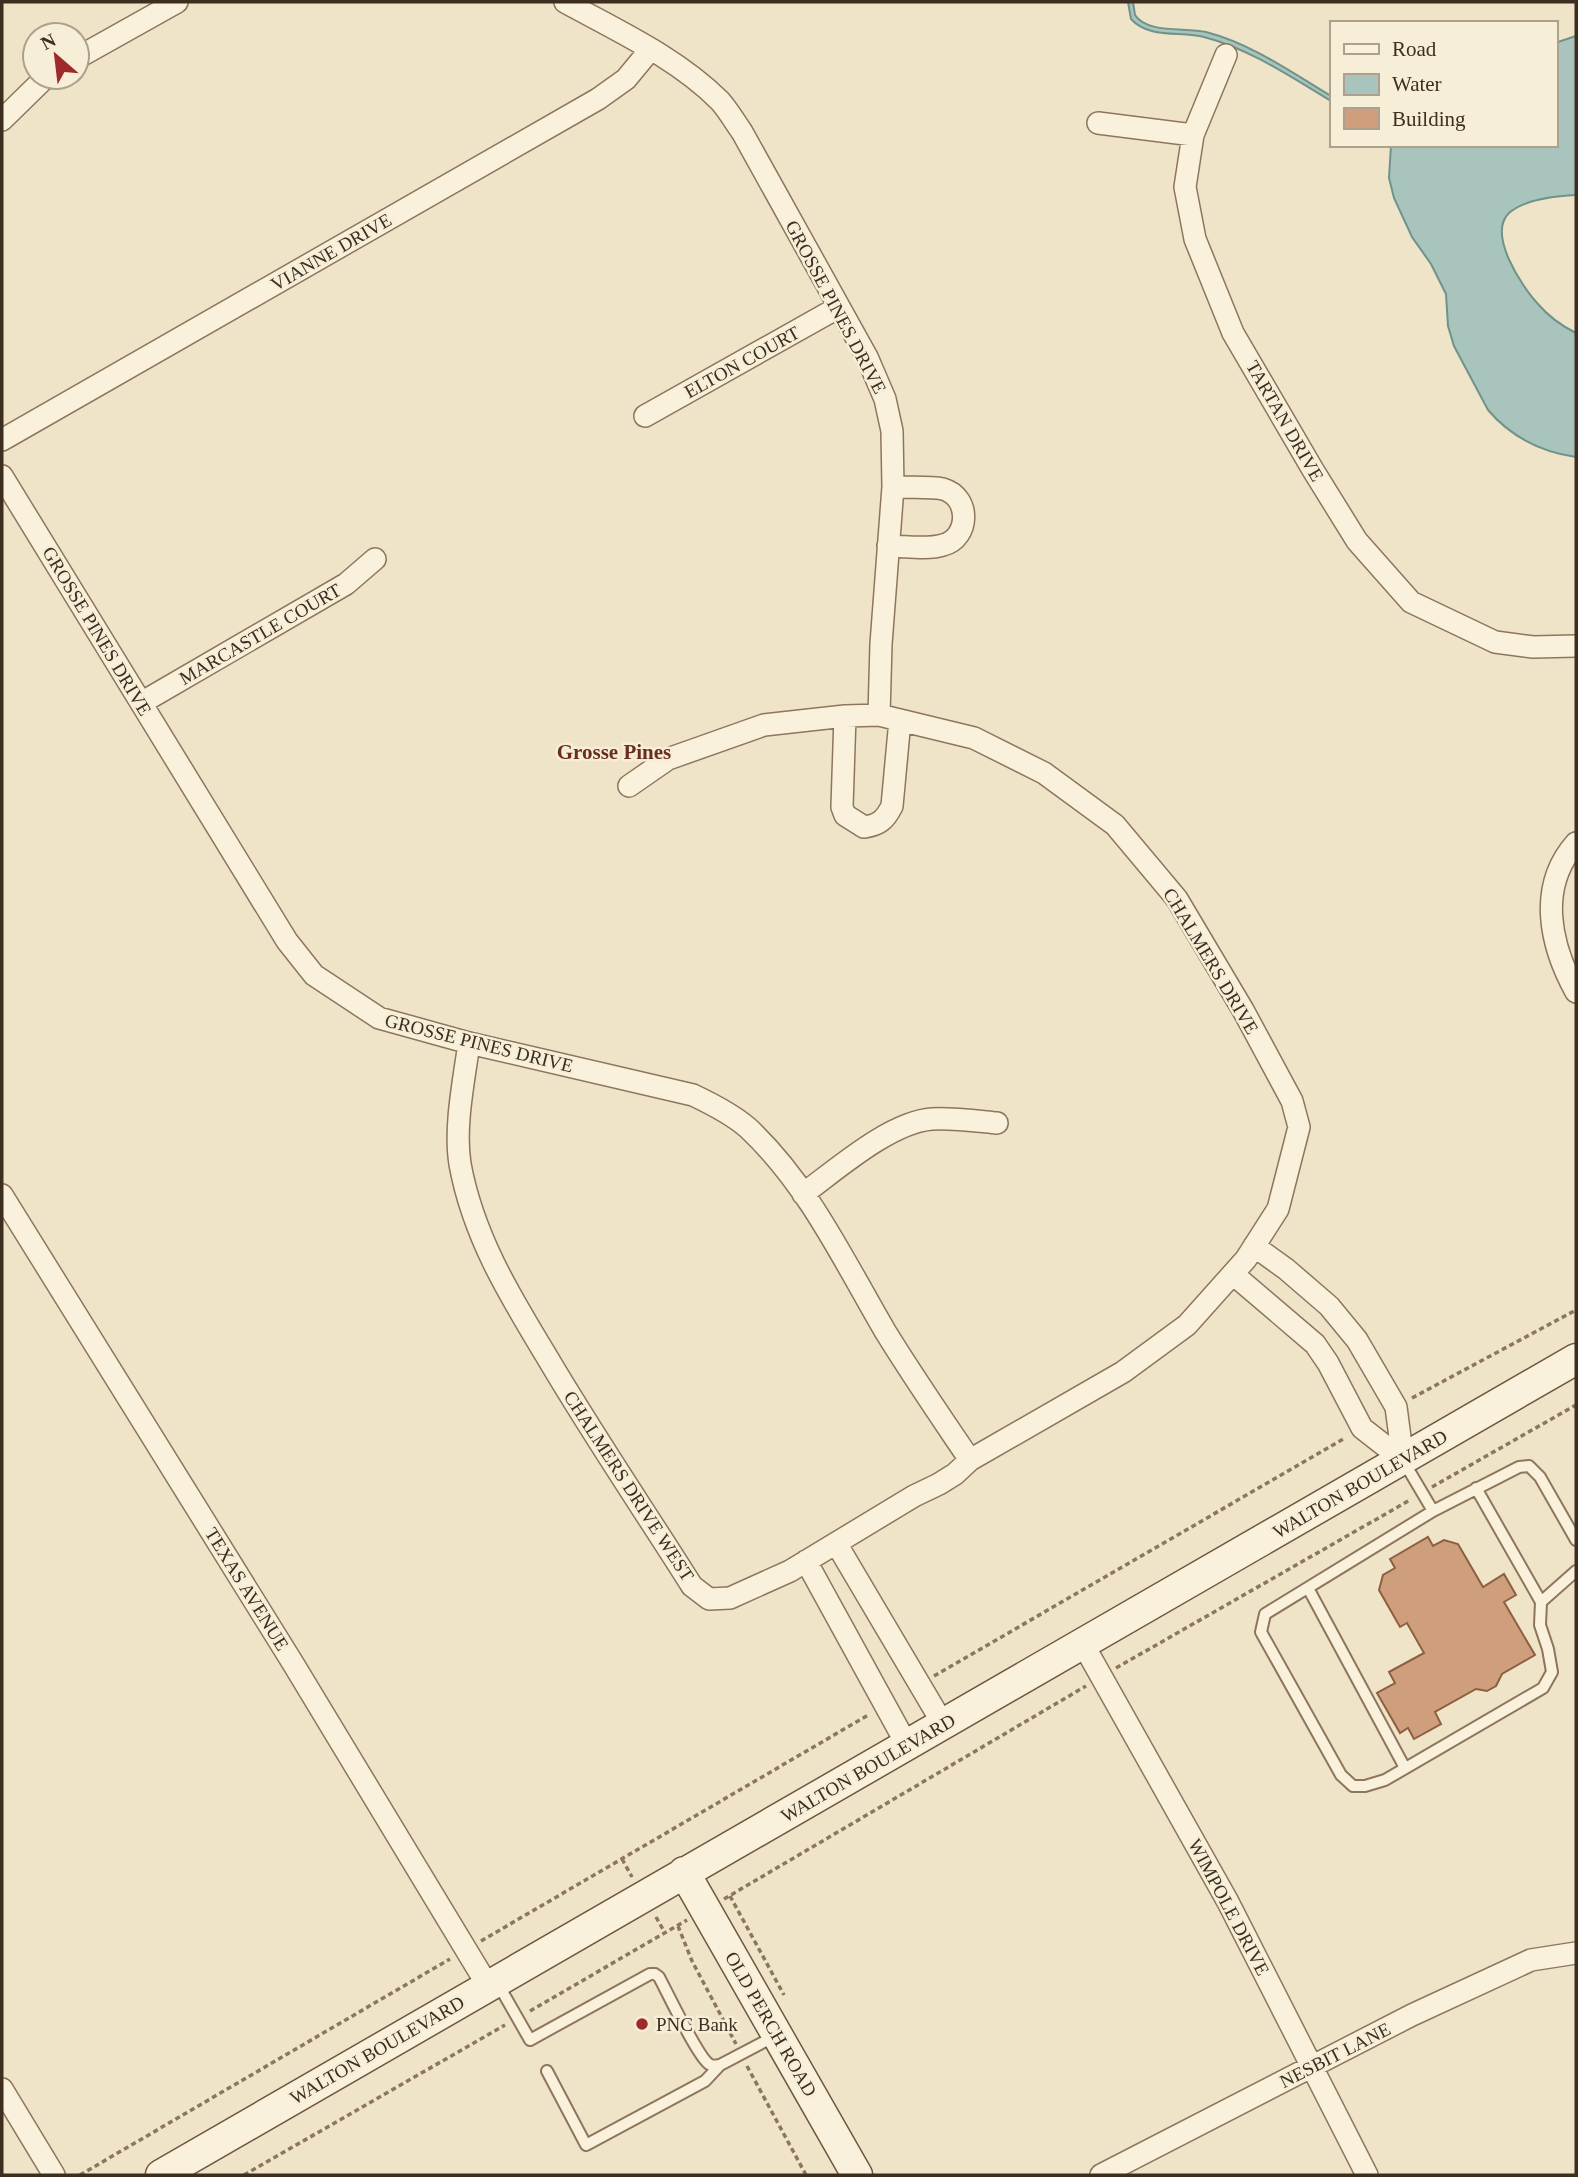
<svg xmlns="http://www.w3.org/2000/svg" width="1578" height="2177" font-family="'Times New Roman',serif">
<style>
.water{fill:#a9c4bc;stroke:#6f938a;stroke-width:2}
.building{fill:#cf9f7d;stroke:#8d5f41;stroke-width:2}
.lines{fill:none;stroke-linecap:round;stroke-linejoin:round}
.lane-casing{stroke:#8d765c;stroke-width:14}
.street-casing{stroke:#8d765c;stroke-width:24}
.secondary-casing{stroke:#6f573f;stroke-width:33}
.path{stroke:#8d765c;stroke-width:3.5;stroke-dasharray:5 3.5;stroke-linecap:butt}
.lane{stroke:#faf1dc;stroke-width:10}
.street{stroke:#faf1dc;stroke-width:21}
.secondary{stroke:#faf1dc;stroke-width:30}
.poi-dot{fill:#9e2a2b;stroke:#f7eed8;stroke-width:2.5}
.labels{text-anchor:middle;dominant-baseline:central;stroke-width:5;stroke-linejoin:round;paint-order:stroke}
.street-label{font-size:19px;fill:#3d2e20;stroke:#f7eed8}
.poi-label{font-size:19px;fill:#3d2e20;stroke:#f7eed8;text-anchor:start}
.neighbourhood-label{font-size:21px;font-weight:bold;fill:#6b2e1e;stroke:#f7eed8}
</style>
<rect width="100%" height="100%" fill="#f0e4c8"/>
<path class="water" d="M1128 2H1133L1135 15C1147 34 1186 27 1206 32 1252 44 1291 72 1331 96V101C1291 77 1250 49 1204 37 1180 31 1149 39 1131 19Z
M1576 36V195C1556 196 1525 199 1509 213 1487 234 1522 287 1538 304 1549 317 1562 326 1576 333V457C1542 452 1511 437 1488 410L1454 346 1448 326 1446 294 1431 264 1412 237 1394 198 1389 178 1391 145H1555V43Z"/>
<path class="building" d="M1428 1537 1433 1546 1444 1540 1458 1544 1483 1587 1504 1574 1516 1595 1504 1602 1535 1655 1502 1674 1496 1686 1487 1691 1476 1689 1435 1712 1441 1724 1414 1739 1408 1728 1400 1733 1377 1693 1395 1683 1389 1672 1424 1653 1407 1623 1400 1627 1379 1590 1383 1575 1395 1568 1390 1559Z"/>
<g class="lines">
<defs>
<path id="lane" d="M1404 1462 1433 1511
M1476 1488 1541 1602
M1576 1540 1540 1477 1529 1466 1519 1467 1433 1511 1265 1614 1261 1632 1341 1775 1353 1786H1365L1385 1780 1543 1688 1552 1672 1548 1649 1540 1625 1541 1602 1576 1571
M1308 1588 1405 1768
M498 1984 530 2040 650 1974H655L659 1977C667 1992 698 2057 709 2064 713 2067 715 2065 720 2065L775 2036
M547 2071 586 2145 705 2081 720 2065"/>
<path id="street" d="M565 2C618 31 677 58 720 101 728 110 735 122 742 132L867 357 885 399 892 431 893 487 881 644 879 715
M1226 55 1193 135 1185 187 1195 239 1233 333 1313 470 1357 541 1411 602 1495 642 1533 647 1576 646
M77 58 177 2
M2 120 46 77
M1098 123 1193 135
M645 416 839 307
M2 440 598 99 626 79 650 50
M2 476 287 941 314 975 379 1018 469 1043 693 1095C712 1104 732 1114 748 1128 808 1184 844 1261 885 1331 912 1375 941 1417 970 1460
M888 546C905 546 927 550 943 545 970 538 971 497 943 489 928 486 909 488 893 487
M141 703 346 584 375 559
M845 716 842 807 845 815 864 827C879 825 885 820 892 806L900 720
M1576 843C1537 887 1550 945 1576 992
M469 1043C464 1080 454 1127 460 1164 473 1236 510 1296 547 1357 593 1435 644 1510 692 1586L709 1599 730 1598 790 1571 914 1496 939 1484 955 1474 970 1460 1123 1372 1187 1325 1246 1259 1278 1209 1299 1127 1292 1101 1243 1010 1177 899 1115 825 1044 773 974 738 879 715 845 716 764 725 668 759 629 786
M803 1194C836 1170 890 1122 932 1119 953 1118 976 1121 997 1123
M2 1195 294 1665 488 1986
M1254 1246 1286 1269 1329 1306 1357 1340 1396 1407 1403 1460
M1233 1274 1315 1344 1328 1363 1362 1428 1403 1460
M836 1543 943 1724
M806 1561 907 1745
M1083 1644 1228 1902 1367 2175
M2 2089 54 2175
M1101 2175 1412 2015 1531 1960 1576 1953"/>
<path id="secondary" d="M684 1872 857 2175
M161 2175 1576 1359"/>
</defs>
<use href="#lane" class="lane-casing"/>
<use href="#street" class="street-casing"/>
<use href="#secondary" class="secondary-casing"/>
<path class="path" d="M1412 1398 1576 1310
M1432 1487 1576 1405
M1116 1668 1410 1500
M934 1676 1345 1438
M622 1859 632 1877
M730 1896 784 1995
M724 1899 1086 1686
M656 1917 665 1933
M678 1926 692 1961 736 2044
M481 1941 870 1714
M530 2011 687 1920
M747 2066 806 2175
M80 2175 450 1959
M244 2175 505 2025"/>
<use href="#lane" class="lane"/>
<use href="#street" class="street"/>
<use href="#secondary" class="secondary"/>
</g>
<circle class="poi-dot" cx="642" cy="2024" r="7"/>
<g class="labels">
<g class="street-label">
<text transform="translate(331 252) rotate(-30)">VIANNE DRIVE</text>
<text transform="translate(836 307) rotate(62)">GROSSE PINES DRIVE</text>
<text transform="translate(742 362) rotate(-29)">ELTON COURT</text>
<text transform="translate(1285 421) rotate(60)">TARTAN DRIVE</text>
<text transform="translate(97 631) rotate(59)">GROSSE PINES DRIVE</text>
<text transform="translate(260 634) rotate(-30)">MARCASTLE COURT</text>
<text transform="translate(1211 961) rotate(59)">CHALMERS DRIVE</text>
<text transform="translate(479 1043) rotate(14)">GROSSE PINES DRIVE</text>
<text transform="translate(1360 1484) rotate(-30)">WALTON BOULEVARD</text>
<text transform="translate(629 1486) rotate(57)">CHALMERS DRIVE WEST</text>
<text transform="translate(247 1589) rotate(58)">TEXAS AVENUE</text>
<text transform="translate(868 1768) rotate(-30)">WALTON BOULEVARD</text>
<text transform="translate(1229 1907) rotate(62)">WIMPOLE DRIVE</text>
<text transform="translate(771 2024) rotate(60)">OLD PERCH ROAD</text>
<text transform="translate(377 2050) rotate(-30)">WALTON BOULEVARD</text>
<text transform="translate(1335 2055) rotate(-27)">NESBIT LANE</text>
</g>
<g class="poi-label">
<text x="656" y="2024">PNC Bank</text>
</g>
<g class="neighbourhood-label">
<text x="614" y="752">Grosse Pines</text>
</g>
</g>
<rect width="1578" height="2177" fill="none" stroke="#3d2e20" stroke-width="7"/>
<rect x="1330" y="21" width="228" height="126" fill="#f7eed8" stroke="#ada18e" stroke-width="2"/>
<rect x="1344" y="44" width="35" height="10" fill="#faf1dc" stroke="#ada18e" stroke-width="2"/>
<text x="1392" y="56" font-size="21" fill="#3d2e20">Road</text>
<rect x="1344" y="74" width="35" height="21" fill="#a9c4bc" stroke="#ada18e" stroke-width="2"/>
<text x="1392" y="91" font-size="21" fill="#3d2e20">Water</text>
<rect x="1344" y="108" width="35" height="21" fill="#cf9f7d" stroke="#ada18e" stroke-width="2"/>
<text x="1392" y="126" font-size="21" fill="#3d2e20">Building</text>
<g transform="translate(56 56) rotate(332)"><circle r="33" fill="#f7eed8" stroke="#ada18e" stroke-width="2"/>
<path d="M0-5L12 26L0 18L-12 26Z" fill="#9e2a2b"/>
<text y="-10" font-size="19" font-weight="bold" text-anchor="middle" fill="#3d2e20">N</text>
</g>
</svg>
